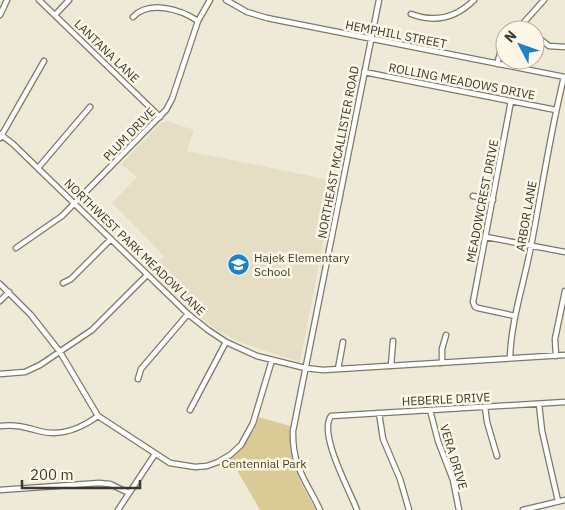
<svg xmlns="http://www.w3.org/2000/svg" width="565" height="510" font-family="'IBM Plex Sans',sans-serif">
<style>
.built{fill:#e5dec5}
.green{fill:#daca95}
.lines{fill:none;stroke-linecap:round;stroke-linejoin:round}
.minor-casing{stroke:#7c7869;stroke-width:7}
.minor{stroke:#fff;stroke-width:4.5}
.labels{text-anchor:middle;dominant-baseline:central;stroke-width:5;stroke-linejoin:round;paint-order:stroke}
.street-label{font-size:12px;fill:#3b3932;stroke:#fcf7e6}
.poi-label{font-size:12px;fill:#3b3932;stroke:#fcf7e6;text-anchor:start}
.park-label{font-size:12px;fill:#4c4011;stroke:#fcf7e6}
</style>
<rect width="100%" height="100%" fill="#efead8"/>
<path class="built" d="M167 121 194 130 187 151 335 181 300 362 239 342 215 329 185 306 150 271 164 256 112 203 137 177 121 164 161 123Z"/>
<path class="green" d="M259 417 290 426C288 463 299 479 316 510H260L230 458C243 446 253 434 259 417Z"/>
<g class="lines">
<defs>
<path id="minor" d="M39 0 160 117
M226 0 247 12 267 18 565 77
M411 14C435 23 456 18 474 0
M0 15 7 0
M55 15 69 0
M133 17C149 0 180 9 198 21
M523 24 529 30
M517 30 544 0
M535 35 549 46 565 47
M497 64 501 50 505 44
M364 72 556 110
M511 101 473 302 475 307 478 308 515 316
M0 134 13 144 188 314 208 330 226 342 257 356 305 368 323 370 565 355
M0 138 44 61
M38 168 90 107
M473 196 493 200
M486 237 565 252
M16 248 62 216 166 110 172 99 198 21 210 0
M63 283 71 279 111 239
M0 284 31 315 60 352 98 416 170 463 195 467 207 466 218 462 230 455 241 445 253 423 272 360
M0 301 9 292
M556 356 555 339 565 291
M510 358C511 320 524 284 531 246 542 190 550 133 564 77
M442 363V349L446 335
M391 366 393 341
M338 369 343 342
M0 374 25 372 40 365 92 330 147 275
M138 379 141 369 188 314
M539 404 542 431 558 501
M485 407 487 422 497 456
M190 410 226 342
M430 410 438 441 453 480 459 510
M379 413 383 439 400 479 409 510
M0 426C14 424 25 427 39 431 61 437 80 429 98 416
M0 490 99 483 110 484 129 493
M118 510 155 454
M320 510C306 480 292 467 293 431L379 0
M357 510C350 491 318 434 331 416L565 402
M523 510 565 500"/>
</defs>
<use href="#minor" class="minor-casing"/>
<use href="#minor" class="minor"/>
</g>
<defs>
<symbol id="school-disc" viewBox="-11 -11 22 22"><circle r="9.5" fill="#1c82cd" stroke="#fcf7e6"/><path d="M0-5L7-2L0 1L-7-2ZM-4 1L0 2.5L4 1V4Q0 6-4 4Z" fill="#fff"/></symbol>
</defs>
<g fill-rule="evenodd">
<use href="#school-disc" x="226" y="252" width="25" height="25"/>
</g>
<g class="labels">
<g class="street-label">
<text transform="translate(396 34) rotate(11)">HEMPHILL STREET</text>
<text transform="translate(107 51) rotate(44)">LANTANA LANE</text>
<text transform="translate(462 81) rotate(11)">ROLLING MEADOWS DRIVE</text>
<text transform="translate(129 134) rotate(-46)">PLUM DRIVE</text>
<text transform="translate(338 152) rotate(-79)">NORTHEAST MCALLISTER ROAD</text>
<text transform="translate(482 201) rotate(-79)">MEADOWCREST DRIVE</text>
<text transform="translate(526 216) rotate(-80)">ARBOR LANE</text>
<text transform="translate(135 247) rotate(44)">NORTHWEST PARK MEADOW LANE</text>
<text transform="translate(446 399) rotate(-3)">HEBERLE DRIVE</text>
<text transform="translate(454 457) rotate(73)">VERA DRIVE</text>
</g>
<g class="poi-label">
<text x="254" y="257">Hajek Elementary<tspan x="254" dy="14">School</tspan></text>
</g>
<g class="park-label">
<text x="264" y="463">Centennial Park</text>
</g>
</g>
<g transform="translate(520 45) rotate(311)"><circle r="24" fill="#fcf7e6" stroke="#afab9e"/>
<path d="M0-4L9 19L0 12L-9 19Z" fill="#1c82cd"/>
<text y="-8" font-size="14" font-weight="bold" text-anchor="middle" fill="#3b3932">N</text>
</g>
<path d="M22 480v8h118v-8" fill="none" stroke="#3b3932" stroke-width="2.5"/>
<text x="30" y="480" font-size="15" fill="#3b3932" stroke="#fcf7e6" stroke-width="4" paint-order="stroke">200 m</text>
</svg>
